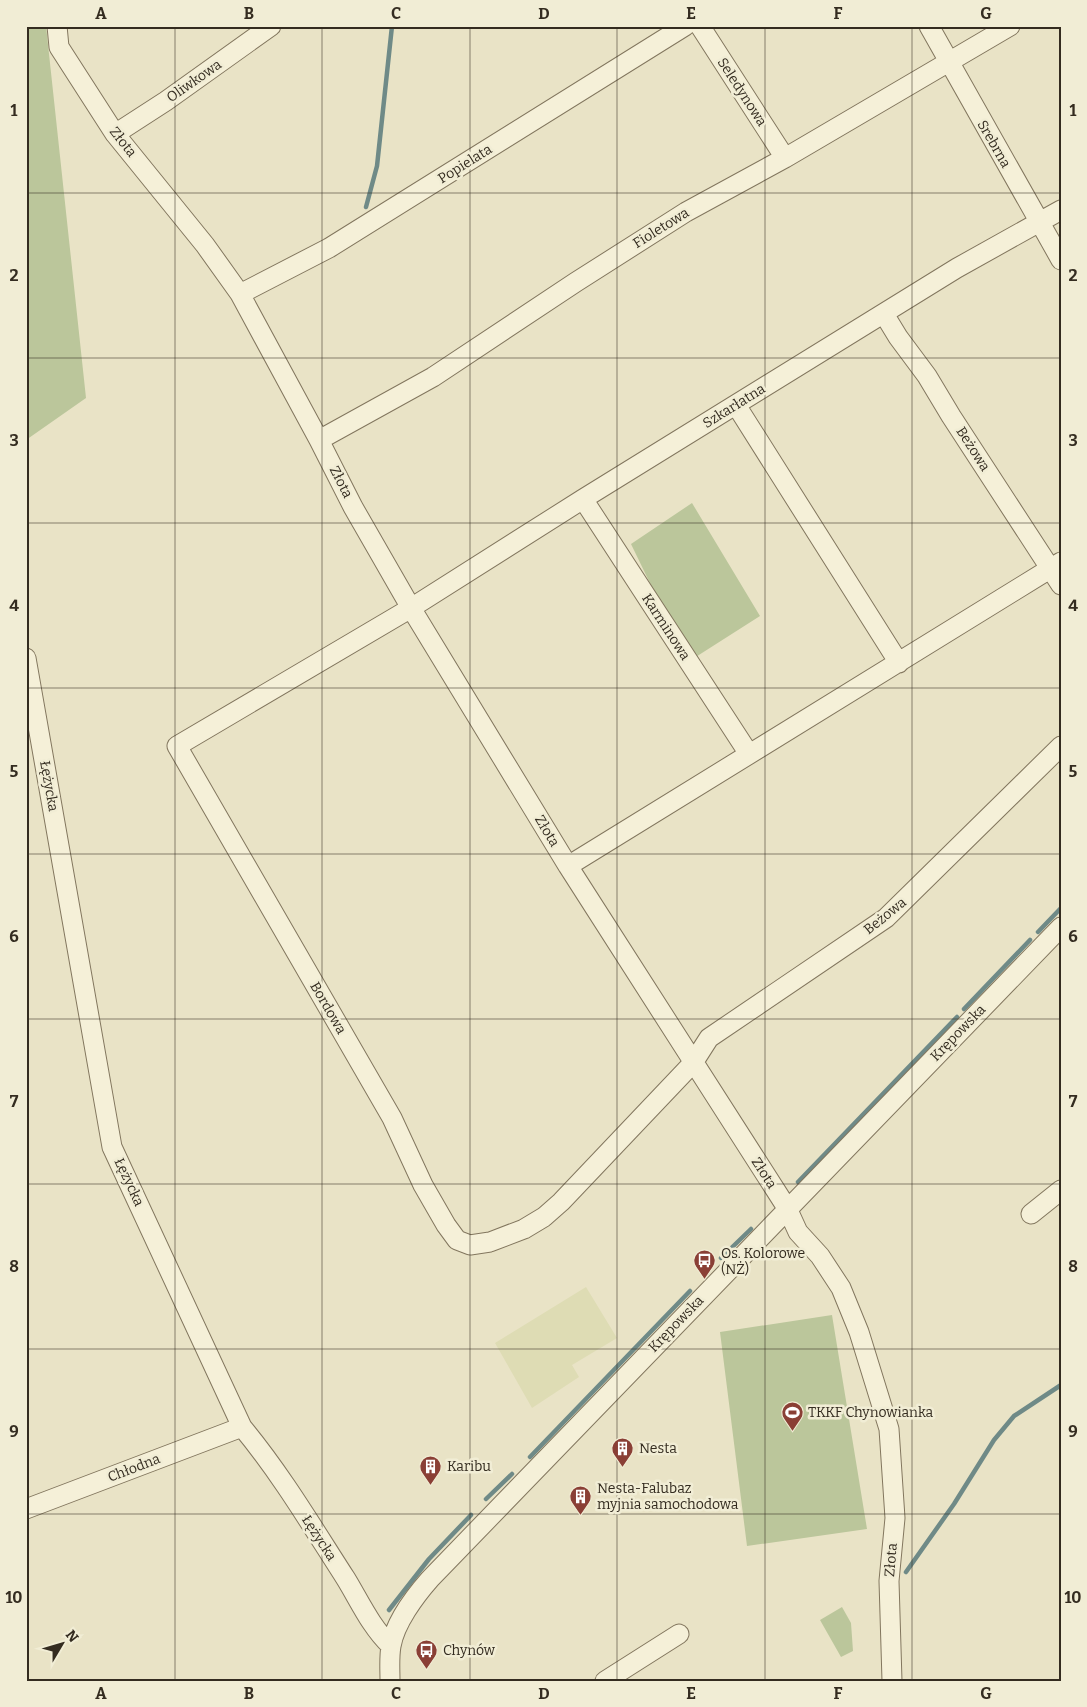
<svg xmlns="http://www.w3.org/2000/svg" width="1087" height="1707" font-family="Bitter,serif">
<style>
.farmland{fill:#dedcb4}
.green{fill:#bbc69b}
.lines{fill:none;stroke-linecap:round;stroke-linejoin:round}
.stream{stroke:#6f8a87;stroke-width:4.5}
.minor-casing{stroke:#82765e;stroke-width:21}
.minor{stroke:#f5f0d8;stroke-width:19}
.grid{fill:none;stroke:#342c20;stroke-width:1;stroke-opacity:0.55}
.labels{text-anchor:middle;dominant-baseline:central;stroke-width:5;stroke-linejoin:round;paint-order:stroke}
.street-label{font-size:14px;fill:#342c20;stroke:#f1edd5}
.poi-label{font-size:14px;fill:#342c20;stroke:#f1edd5;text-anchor:start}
.neatline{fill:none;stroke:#342c20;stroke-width:2}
.grid-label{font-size:16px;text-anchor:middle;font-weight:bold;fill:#342c20}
</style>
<rect width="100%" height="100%" fill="#e9e3c6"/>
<path class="farmland" d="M586 1287 617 1338 572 1365 579 1377 532 1408 495 1343Z"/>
<path class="green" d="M26 26H46L86 398 26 440Z
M692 503 760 616 691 660 676 637 631 544Z
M832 1315 867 1529 747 1546 720 1332Z
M842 1607 851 1623 853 1651 841 1657 820 1620Z"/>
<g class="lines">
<path class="stream" d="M366 207 377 166 392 26
M1038 932 1061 908
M964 1009 1030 940
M798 1182 957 1017
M721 1258 751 1229
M530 1457 690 1291
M486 1499 512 1474
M906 1572 954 1504 994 1440 1014 1416 1061 1385
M389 1610 429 1559 471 1515"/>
<defs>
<path id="minor" d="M57 26 59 47 115 134 205 245 240 294 319 440 353 507 411 608 568 866 787 1208 798 1232 820 1256 841 1288 859 1332 889 1429 895 1518 889 1581 892 1681
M700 26 785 158
M929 26 1061 260
M115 134 166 101 271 26
M1061 210 957 268 583 499 411 608 177 746 392 1118 423 1185 446 1225 457 1240 470 1245 490 1242 524 1229 544 1217 561 1202 693 1063 709 1038 886 918 1061 746
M240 294 329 248 685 26
M884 314 898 337 927 376 951 416 1061 585
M736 405 899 663
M319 440 433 377 576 282 686 212 785 158 1010 26
M583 499 749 754
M26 658 112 1147 242 1427C281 1474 313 1528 346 1579 360 1602 371 1627 391 1646
M568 866 1061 562
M1031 1214 1061 1190
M26 1509 242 1427
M390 1681C390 1669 389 1657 391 1646 395 1623 415 1596 430 1579L1061 927
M605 1681 679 1634"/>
</defs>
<use href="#minor" class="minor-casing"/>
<use href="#minor" class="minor"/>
</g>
<path class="grid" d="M175 26V1681M322 26V1681M470 26V1681M617 26V1681M765 26V1681M912 26V1681M26 193H1061M26 358H1061M26 523H1061M26 688H1061M26 854H1061M26 1019H1061M26 1184H1061M26 1349H1061M26 1514H1061"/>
<defs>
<symbol id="bus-pin" viewBox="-11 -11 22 30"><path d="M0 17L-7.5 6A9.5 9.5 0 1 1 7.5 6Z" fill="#8a3f35" stroke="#f1edd5"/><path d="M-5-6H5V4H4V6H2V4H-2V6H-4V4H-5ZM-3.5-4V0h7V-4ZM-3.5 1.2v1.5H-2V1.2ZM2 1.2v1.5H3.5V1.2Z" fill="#fff"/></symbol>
<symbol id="stadium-pin" viewBox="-11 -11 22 30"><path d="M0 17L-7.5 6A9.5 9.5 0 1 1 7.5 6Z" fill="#8a3f35" stroke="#f1edd5"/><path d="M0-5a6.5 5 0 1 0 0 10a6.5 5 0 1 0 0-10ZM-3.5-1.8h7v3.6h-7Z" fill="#fff"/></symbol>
<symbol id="building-pin" viewBox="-11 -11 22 30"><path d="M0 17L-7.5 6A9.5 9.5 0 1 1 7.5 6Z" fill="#8a3f35" stroke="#f1edd5"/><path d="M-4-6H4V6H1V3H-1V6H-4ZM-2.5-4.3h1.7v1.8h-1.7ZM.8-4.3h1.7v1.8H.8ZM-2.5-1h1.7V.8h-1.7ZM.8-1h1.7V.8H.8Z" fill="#fff"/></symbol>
</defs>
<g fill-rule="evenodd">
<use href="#bus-pin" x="692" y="1248" width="25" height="34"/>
<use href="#stadium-pin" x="780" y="1400" width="25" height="34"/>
<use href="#building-pin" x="610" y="1436" width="25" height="34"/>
<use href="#building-pin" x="418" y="1454" width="25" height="34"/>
<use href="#building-pin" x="568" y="1484" width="25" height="34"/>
<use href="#bus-pin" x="414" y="1638" width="25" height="34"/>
</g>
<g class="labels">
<g class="street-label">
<text transform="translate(194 81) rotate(-35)">Oliwkowa</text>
<text transform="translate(742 92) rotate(57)">Seledynowa</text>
<text transform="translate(123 142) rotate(52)">Złota</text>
<text transform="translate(994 144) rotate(60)">Srebrna</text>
<text transform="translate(465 164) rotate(-32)">Popielata</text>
<text transform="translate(661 228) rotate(-32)">Fioletowa</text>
<text transform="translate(734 406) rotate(-32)">Szkarłatna</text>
<text transform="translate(973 449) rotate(57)">Beżowa</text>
<text transform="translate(341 482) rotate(63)">Złota</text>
<text transform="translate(666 627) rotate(57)">Karminowa</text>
<text transform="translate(49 786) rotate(80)">Łężycka</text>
<text transform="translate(547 831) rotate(59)">Złota</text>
<text transform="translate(885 916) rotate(-39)">Beżowa</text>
<text transform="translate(328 1008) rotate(60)">Bordowa</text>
<text transform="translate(958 1033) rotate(-46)">Krępowska</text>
<text transform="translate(764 1173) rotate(57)">Złota</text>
<text transform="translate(129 1182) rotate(65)">Łężycka</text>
<text transform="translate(676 1324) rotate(-46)">Krępowska</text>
<text transform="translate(134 1468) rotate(-21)">Chłodna</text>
<text transform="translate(319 1538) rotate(57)">Łężycka</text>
<text transform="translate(891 1560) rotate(-85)">Złota</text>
</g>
<g class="poi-label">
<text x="721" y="1253">Os. Kolorowe<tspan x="721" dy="16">(NŻ)</tspan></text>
<text x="808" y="1412">TKKF Chynowianka</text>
<text x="639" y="1448">Nesta</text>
<text x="447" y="1466">Karibu</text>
<text x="597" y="1488">Nesta-Falubaz<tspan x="597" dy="16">myjnia samochodowa</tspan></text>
<text x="443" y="1650">Chynów</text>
</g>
</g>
<rect width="1087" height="1707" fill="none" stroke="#f1edd5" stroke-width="55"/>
<g transform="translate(62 1644) rotate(52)" stroke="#f1edd5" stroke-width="4" paint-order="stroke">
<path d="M0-4L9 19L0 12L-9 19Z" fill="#342c20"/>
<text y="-8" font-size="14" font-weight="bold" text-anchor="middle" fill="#342c20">N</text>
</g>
<rect x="28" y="28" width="1032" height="1652" class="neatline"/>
<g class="grid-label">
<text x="101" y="19">A</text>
<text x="249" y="19">B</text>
<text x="396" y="19">C</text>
<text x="544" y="19">D</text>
<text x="691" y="19">E</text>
<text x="838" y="19">F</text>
<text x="986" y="19">G</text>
<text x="14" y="116">1</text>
<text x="1073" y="116">1</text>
<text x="14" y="281">2</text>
<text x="1073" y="281">2</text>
<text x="14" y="446">3</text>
<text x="1073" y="446">3</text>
<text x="14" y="611">4</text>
<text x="1073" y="611">4</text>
<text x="14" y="777">5</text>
<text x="1073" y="777">5</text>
<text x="14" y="942">6</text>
<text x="1073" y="942">6</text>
<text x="14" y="1107">7</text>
<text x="1073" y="1107">7</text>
<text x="14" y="1272">8</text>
<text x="1073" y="1272">8</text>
<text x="14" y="1437">9</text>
<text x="1073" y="1437">9</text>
<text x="14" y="1603">10</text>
<text x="1073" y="1603">10</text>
<text x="101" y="1699">A</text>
<text x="249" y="1699">B</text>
<text x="396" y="1699">C</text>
<text x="544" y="1699">D</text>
<text x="691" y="1699">E</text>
<text x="838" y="1699">F</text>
<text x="986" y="1699">G</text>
</g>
</svg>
